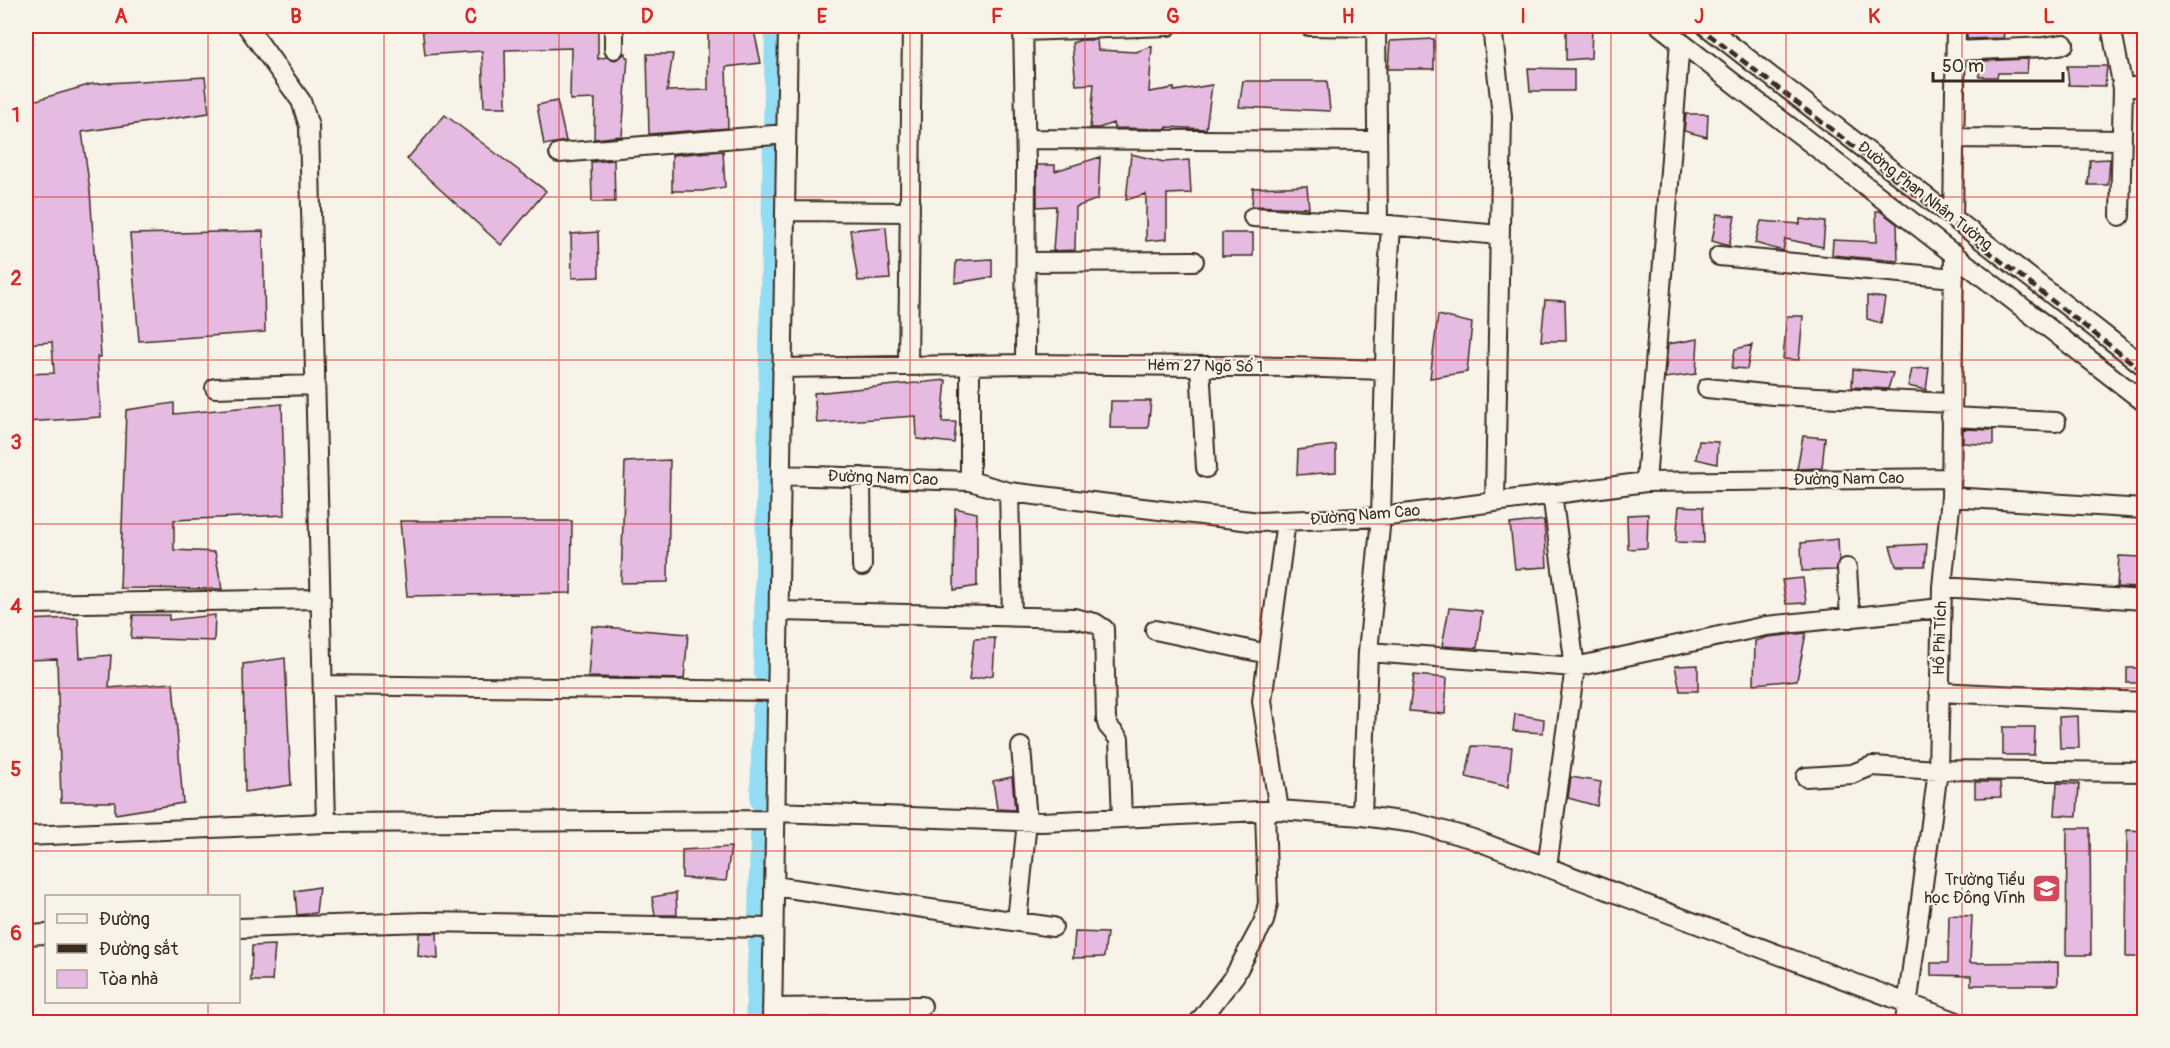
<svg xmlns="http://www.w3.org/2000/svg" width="2170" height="1048" font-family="Pangolin,sans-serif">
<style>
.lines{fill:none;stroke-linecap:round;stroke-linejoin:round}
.canal{stroke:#93ddf4;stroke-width:18}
.building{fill:#e5bbe1;stroke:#3b2a1e;stroke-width:1.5}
.minor-casing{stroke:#3b2a1e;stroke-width:22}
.minor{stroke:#f7f3e8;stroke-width:18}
.rail{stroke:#3b2a1e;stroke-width:4.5;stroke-dasharray:9 4.5;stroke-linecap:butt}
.grid{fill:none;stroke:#d62828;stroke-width:1.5;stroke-opacity:0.55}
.labels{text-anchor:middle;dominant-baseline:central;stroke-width:4.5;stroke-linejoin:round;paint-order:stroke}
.street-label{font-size:16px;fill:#3b2a1e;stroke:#f7f3e8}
.poi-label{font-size:16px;fill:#3b2a1e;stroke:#f7f3e8;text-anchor:end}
.neatline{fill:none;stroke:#d62828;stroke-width:2}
.grid-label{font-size:20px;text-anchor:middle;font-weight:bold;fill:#d62828}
</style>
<rect width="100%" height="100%" fill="#f7f3e8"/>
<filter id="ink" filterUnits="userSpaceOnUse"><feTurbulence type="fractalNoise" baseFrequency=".0167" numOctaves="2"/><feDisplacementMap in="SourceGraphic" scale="12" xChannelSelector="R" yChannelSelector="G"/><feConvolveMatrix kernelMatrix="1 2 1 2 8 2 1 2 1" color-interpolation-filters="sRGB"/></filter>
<g filter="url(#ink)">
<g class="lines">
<path class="canal" d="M762 673 774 26
M759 802 761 709
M757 915 759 835
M754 1022 757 941"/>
</g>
<path class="building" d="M422 26H598V59L606 57 615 60 626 53V57H628L622 136 594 139 595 99 570 100 571 48 505 50 506 107H484L482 51 425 55Z
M708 26H753L761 63 726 67 728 128 649 134 647 54H673L667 91 708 90Z
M1566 26H1592L1591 58 1566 60Z
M1967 26H2006L2003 38 1967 39Z
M1434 39V69H1388L1390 41Z
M1081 40H1097L1098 50 1136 52 1152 46 1149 92 1174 88V91L1212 85 1206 129 1167 127V129L1114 128 1113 123 1099 128H1090L1094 84 1076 85 1072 43Z
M2028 59 2027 73H1998L1997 77H1979L1980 61Z
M2067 66H2107L2105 86 2069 85Z
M1528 68 1574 69V91H1530Z
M205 77 209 113 82 132 90 190 101 357H97L101 417 26 422V374L54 373 52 342 26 344V103L92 84Z
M1243 81H1327L1330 111 1239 107Z
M557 101 566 141 544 145 537 105Z
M1686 114H1708L1707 137 1684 131Z
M445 115 546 191 501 245 407 159Z
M723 151 725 187 702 191H672V155Z
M1131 154 1164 162 1189 160 1191 193 1167 194V239L1146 241V194L1126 200Z
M1100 157 1098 199 1076 207 1075 250 1053 251 1056 206 1037 207V165H1055V171Z
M2110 159 2108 185H2088L2090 160Z
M614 160 615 202H592L591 162Z
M1307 186 1309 208 1252 206 1253 188Z
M1876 211H1880L1897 224 1898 261 1832 255 1833 240 1877 242Z
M1717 214 1735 216 1729 246 1712 241Z
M1800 219 1825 222 1823 247 1785 239 1783 251 1755 243 1761 221 1800 224Z
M886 227 890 279 858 281 850 230Z
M263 231 265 332 139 341 130 234Z
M598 232 599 277 572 278 571 234Z
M1222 233H1253V256H1222Z
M992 259V277L955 283 956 261Z
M1867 296 1885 298 1881 323 1867 319Z
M1545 300 1565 301 1566 341H1541Z
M1438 315 1472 323 1467 372 1430 378Z
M1787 316H1803L1799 360 1783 359Z
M1698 339 1696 374 1665 378 1668 344Z
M1752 345 1747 369 1732 368 1735 349Z
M1929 368 1926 390 1908 386 1912 369Z
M1853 369 1893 373 1888 389 1852 387Z
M946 380 942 422H956L954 443 917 439 916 416 817 423 814 393Z
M1111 401H1151L1148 428H1110Z
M174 403V414L282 404 285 515 174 520V550L215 552 222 589 120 588 126 410Z
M1963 429 1993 430V445L1963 443Z
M1803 436 1825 438 1822 468 1797 469Z
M1699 441 1718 442 1717 464 1696 459Z
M1336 445V472L1297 475 1298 450Z
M670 460 668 582 621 583 625 462Z
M1679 506 1703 507 1704 543 1676 542Z
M955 508 977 513V586L954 590Z
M1648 514 1647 548 1628 549 1627 515Z
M1544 520 1547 567 1515 569 1510 524Z
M400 521H572L571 593 407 596Z
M1838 539 1839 560 1836 570 1802 571 1801 543Z
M1927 544 1925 566H1896L1890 546Z
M2119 556 2142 557 2140 588 2117 587Z
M1803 578 1806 603 1786 604 1782 580Z
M1449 608 1482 611 1477 648 1442 646Z
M133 615H169V620L215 615 214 641 131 638Z
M78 618 80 658 111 655 109 688 173 683 183 803 115 814V802H61L57 659 26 660V620Z
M592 626 688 634 684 679 588 677Z
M1806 633 1797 680 1754 684 1755 641 1768 637Z
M995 638 993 675 969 680 974 639Z
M285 658 291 785 245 792 243 664Z
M1698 665V691H1680L1675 666Z
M2127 668H2145V683H2127Z
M1414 675 1447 678 1445 714 1409 711Z
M1515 714 1544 719 1543 733 1513 731Z
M2078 716 2079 748H2060L2059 717Z
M2003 727H2035L2034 755H2003Z
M1472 746 1512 747 1508 787 1466 777Z
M1012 777 1015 810 997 809 993 781Z
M1571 777 1601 782 1597 806 1568 798Z
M1975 782H2000L2001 797 1975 798Z
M2057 783 2079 784 2077 816 2055 815Z
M2067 828H2090L2091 955H2066Z
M2127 830 2145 831V957H2126Z
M731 847 726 881 682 878V850Z
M319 887 316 913 297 915 295 891Z
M676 893 677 915H655L652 897Z
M1949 915 1972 916 1970 963 2058 962V985H1971V976L1931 975V963H1948Z
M1075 932 1107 933 1104 957 1073 958Z
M419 933H437L438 959 418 956Z
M275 945 272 981H251L252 946Z"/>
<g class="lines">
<defs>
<path id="minor" d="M247 26 301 101 309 126 326 823
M614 26V49
M1023 26 1026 166 1025 364
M1309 26 1376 27
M1376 26 1378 224
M1492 26 1502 116 1495 501
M1660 26 2144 402
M1706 26 2144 366
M2111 26 2123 88 2120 216
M1023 31 1168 26
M1956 51 2044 47 2064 44
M2123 88 2144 86
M1955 138 2122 140
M1026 139 1375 141
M559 153 786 134
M785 211 910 212
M1253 217 1378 224 1499 235
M1953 218 1956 26
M1719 256 1954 278
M1026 262 1194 261
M970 365V481
M908 366 912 26
M1200 366 1206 468
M782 368 1025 364 1290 367 1385 370
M215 388 315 385
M1707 388 1773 395 1951 403
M1951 417 2056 422
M781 475 970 481 1009 492 1259 522 1381 517 1646 482 1952 478
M861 477 862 566
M1646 482 1680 41
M1009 492 1012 617
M1951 497 2144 509
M1847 568 1850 618
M1942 587 2144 600
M26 604 321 599
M779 611 1074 618 1095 623 1104 629 1106 719 1108 726 1119 739 1122 818
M1155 630 1268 654
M1368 652 1575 667 1766 626 1941 608
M323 685 777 691
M1939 692 2144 702
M1806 777 1852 774 1872 766 1938 770 2144 772
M1279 810 1262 701 1286 521
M775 812 1042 822 1279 810 1362 816 1415 823 1470 838 1957 1022
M1362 816 1368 652 1381 517 1387 291 1391 225
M26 836 326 823 775 820
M1547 867 1575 667 1552 494
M774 886 1053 927
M1017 921 1027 821 1021 747
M238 928 425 922 773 928
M26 935 46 934
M772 1008 922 1006
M772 1022 788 26
M1199 1022 1235 975 1264 921 1268 903 1265 811
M1905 1022 1938 770 1942 587 1951 497 1954 253"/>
</defs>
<use href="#minor" class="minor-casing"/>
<use href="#minor" class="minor"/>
<path class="rail" d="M1698 26 2144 372"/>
</g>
</g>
<path class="grid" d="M208 26V896M384 26V1022M559 26V1022M734 26V1022M910 26V1022M1085 26V1022M1260 26V1022M1436 26V1022M1611 26V1022M1786 26V1022M1962 26V1022M26 197H2144M26 360H2144M26 524H2144M26 688H2144M26 851H2144M208 1002V1022"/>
<defs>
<symbol id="school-square" viewBox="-11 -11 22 22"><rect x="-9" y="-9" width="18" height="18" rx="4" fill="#d1495b" stroke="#f7f3e8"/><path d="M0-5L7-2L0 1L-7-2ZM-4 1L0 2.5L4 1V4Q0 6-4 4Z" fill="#fff"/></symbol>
</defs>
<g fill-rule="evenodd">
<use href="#school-square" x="2030" y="872" width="33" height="33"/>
</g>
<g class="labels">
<g class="street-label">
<text transform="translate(1925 196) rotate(38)">Đường Phan Nhân Tường</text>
<text transform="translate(1205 366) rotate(1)">Hẻm 27 Ngõ Số 1</text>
<text transform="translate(883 478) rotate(2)">Đường Nam Cao</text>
<text transform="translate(1849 479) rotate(-1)">Đường Nam Cao</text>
<text transform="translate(1365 515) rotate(-5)">Đường Nam Cao</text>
<text transform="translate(1940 638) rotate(-88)">Hồ Phi Tích</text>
</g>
<g class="poi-label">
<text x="2025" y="880">Trường Tiểu<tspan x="2025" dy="18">học Đông Vĩnh</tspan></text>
</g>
</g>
<rect width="2170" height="1048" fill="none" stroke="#f7f3e8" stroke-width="66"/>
<rect x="45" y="895" width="195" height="108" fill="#f7f3e8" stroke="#aca397" stroke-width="1.5"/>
<rect x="57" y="914" width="30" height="9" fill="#f7f3e8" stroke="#aca397" stroke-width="1.5"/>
<text x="99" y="925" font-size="18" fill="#3b2a1e">Đường</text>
<rect x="57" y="944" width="30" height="9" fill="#3b2a1e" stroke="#aca397" stroke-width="1.5"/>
<text x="99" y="955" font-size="18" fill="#3b2a1e">Đường sắt</text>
<rect x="57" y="970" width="30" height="18" fill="#e5bbe1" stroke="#aca397" stroke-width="1.5"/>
<text x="99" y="985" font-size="18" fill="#3b2a1e">Tòa nhà</text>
<path d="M1933 72v9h130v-9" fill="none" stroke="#3b2a1e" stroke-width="3"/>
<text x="1942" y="72" font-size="18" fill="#3b2a1e" stroke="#f7f3e8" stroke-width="4.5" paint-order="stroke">50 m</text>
<rect x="33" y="33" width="2104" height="982" class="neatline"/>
<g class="grid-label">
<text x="121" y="23">A</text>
<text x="296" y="23">B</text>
<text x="471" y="23">C</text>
<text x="647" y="23">D</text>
<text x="822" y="23">E</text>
<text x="997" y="23">F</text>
<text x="1173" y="23">G</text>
<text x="1348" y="23">H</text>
<text x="1523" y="23">I</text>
<text x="1699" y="23">J</text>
<text x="1874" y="23">K</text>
<text x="2049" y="23">L</text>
<text x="16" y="122">1</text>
<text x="16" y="285">2</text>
<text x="16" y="449">3</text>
<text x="16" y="613">4</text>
<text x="16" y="776">5</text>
<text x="16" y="940">6</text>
</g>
</svg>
